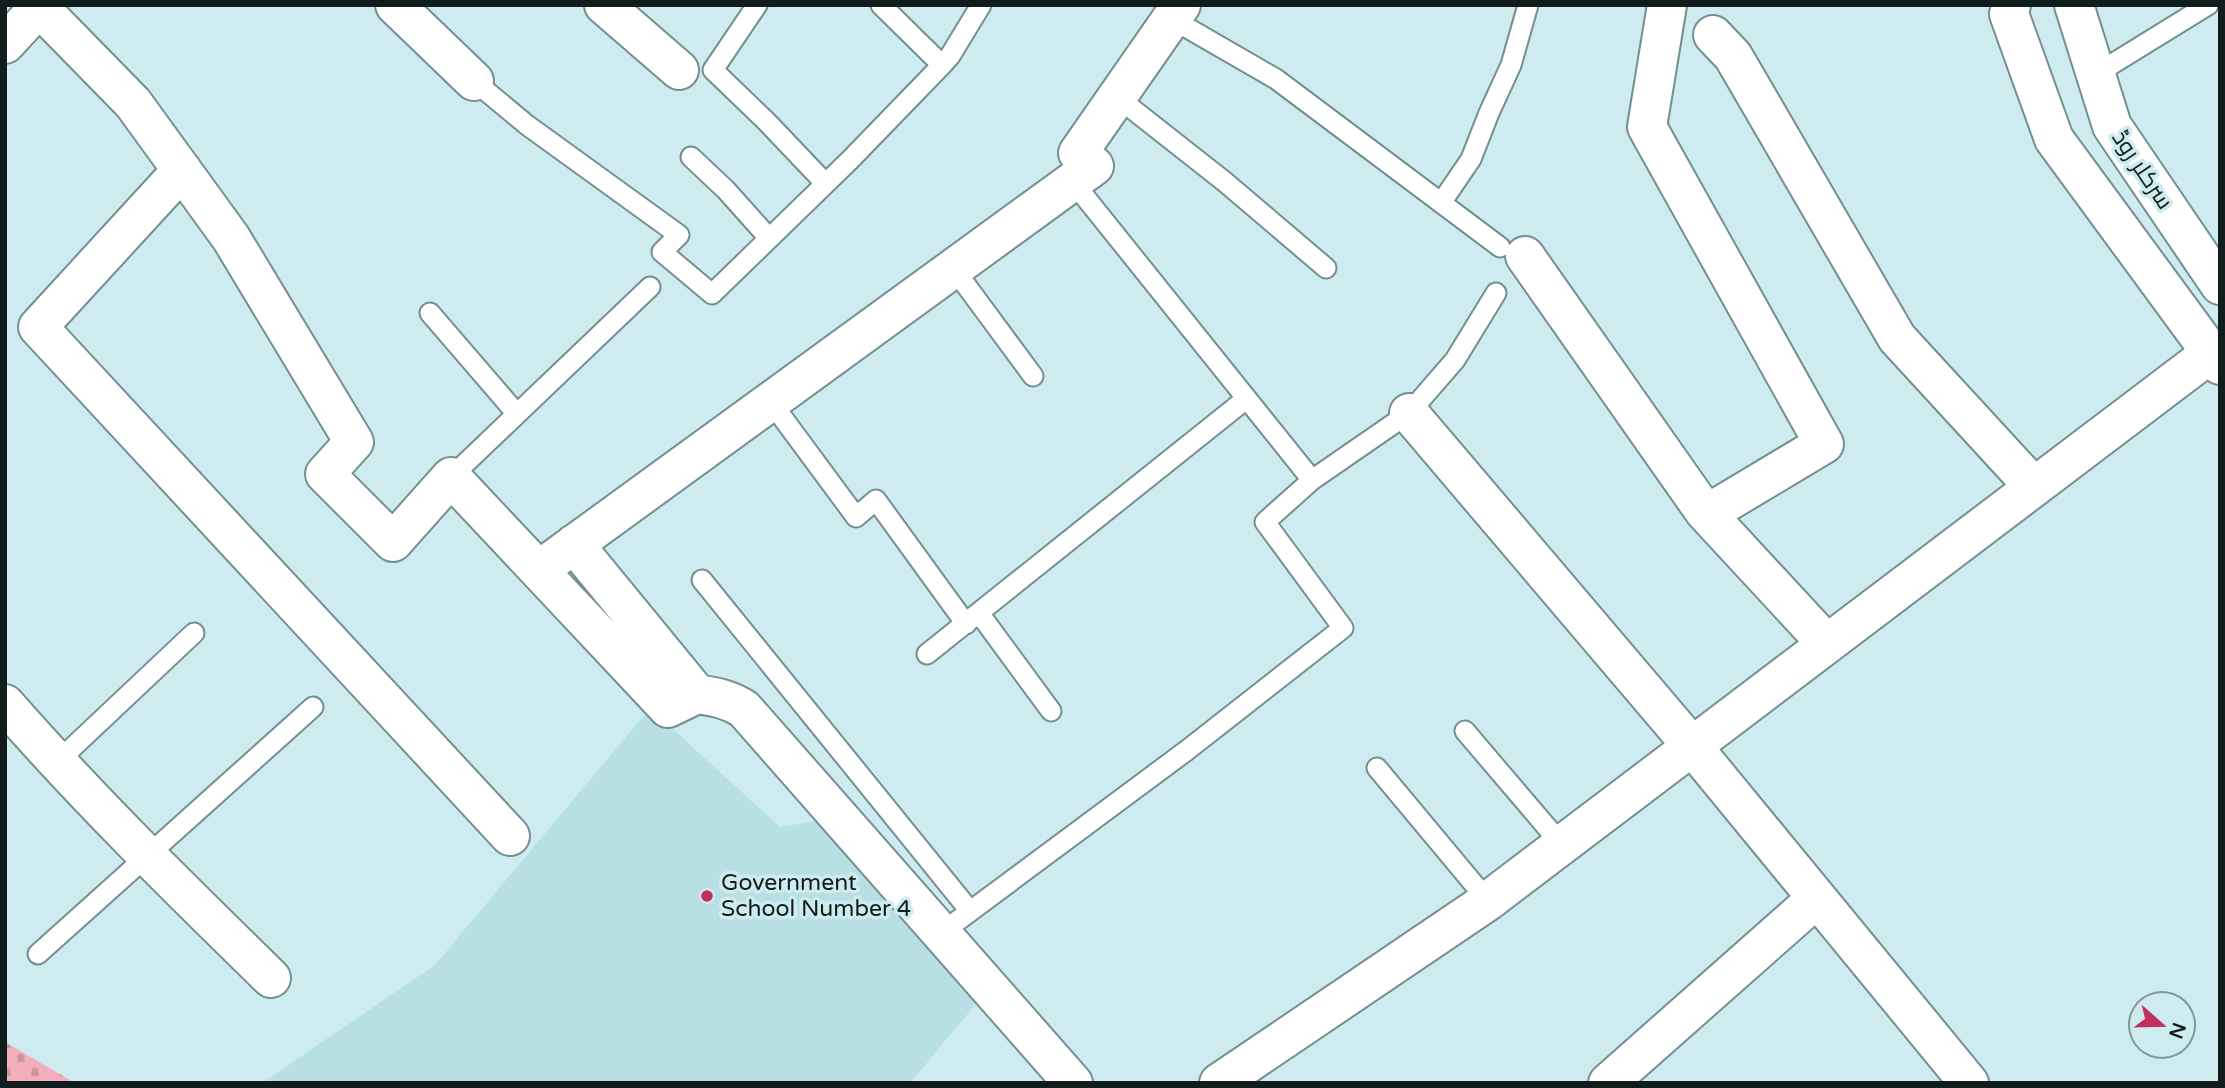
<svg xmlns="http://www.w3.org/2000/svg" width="2225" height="1088" font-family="'Varela Round',Cairo,sans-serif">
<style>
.built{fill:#b8e0e4}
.cemetery{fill:url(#cemetery-stones)}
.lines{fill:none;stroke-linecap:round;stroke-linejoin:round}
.lane-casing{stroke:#738f92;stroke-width:23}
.street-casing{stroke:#738f92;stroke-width:42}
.primary-casing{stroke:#738f92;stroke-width:42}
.lane{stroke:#fff;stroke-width:19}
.street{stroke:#fff;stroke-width:38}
.primary{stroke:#fff;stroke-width:38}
.poi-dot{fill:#be305e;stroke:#ceecef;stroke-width:2.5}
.labels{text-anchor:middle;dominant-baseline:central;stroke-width:7;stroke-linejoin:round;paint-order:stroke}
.street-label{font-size:23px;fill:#111c1d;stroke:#ceecef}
.poi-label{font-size:23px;fill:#111c1d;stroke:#ceecef;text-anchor:start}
</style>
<defs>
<pattern id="cemetery-stones" width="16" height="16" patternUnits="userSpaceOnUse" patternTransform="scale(1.75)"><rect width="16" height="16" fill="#f4adbb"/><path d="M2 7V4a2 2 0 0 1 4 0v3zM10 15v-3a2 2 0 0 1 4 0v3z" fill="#d094a0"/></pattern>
</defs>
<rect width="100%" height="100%" fill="#ceecef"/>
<path class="built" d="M650 708 780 827 857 814 991 986 910 1083H262L435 965Z"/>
<path class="cemetery" d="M5 1042 75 1083H5Z"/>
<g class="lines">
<defs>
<path id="lane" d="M757 5 713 70 767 122 825 183
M881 5 942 65
M1172 19 1276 79 1500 247
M2096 74 2208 5
M474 81 527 125 679 235 662 252 712 294 850 160 942 65 950 56 981 5
M1117 97 1225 182 1326 268
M691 157 726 190 768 237
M1073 182 1312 480
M1441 203 1471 159 1489 113 1511 65 1528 5
M954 269 1033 376
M430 313 517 414
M771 402 856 517 876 500 966 624
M451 477 650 287
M702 580 970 911
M979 613 1051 711
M927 654 1246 399
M1465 731 1562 845
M56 763 194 633
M1377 768 1488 901
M941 933 1186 751 1343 628 1265 522 1312 480 1409 413 1455 360 1496 293
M38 954 313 707"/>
<path id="street" d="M395 5 474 81
M604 5 679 70
M1667 5 1647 127 1824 444 1707 514
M39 7 133 103 231 238 354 442 325 474 393 542 451 477 668 708 697 694
M1713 35 1733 56 1897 338 2034 487
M5 44 41 5
M182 170 38 327 510 836
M1525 256 1704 511 1827 644
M1409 413 1692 746 1969 1083
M574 544 697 694C715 697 729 699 744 709L1073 1083
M539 570 1094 166 1078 153 1181 5
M5 704C89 800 180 889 271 978
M1219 1083 1488 901 2211 353
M1608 1083 1817 898"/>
<path id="primary" d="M2011 5 2009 14 2054 139 2220 365
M2074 5 2112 126 2220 285"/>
</defs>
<use href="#lane" class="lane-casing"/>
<use href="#street" class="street-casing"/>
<use href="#primary" class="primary-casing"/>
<use href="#lane" class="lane"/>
<use href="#street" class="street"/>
<use href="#primary" class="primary"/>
</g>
<circle class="poi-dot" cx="707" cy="896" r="7"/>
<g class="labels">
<g class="street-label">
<text transform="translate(2142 170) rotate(56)">سرکلر روڈ</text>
</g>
<g class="poi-label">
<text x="721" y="883">Government<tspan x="721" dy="26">School Number 4</tspan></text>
</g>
</g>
<rect width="2225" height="1088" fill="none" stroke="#111c1d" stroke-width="14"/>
<g transform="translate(2162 1025) rotate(110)"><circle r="33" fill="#ceecef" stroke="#82999b" stroke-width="2"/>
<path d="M0-5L12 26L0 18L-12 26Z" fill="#be305e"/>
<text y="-10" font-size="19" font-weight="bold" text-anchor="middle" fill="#111c1d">N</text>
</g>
</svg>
